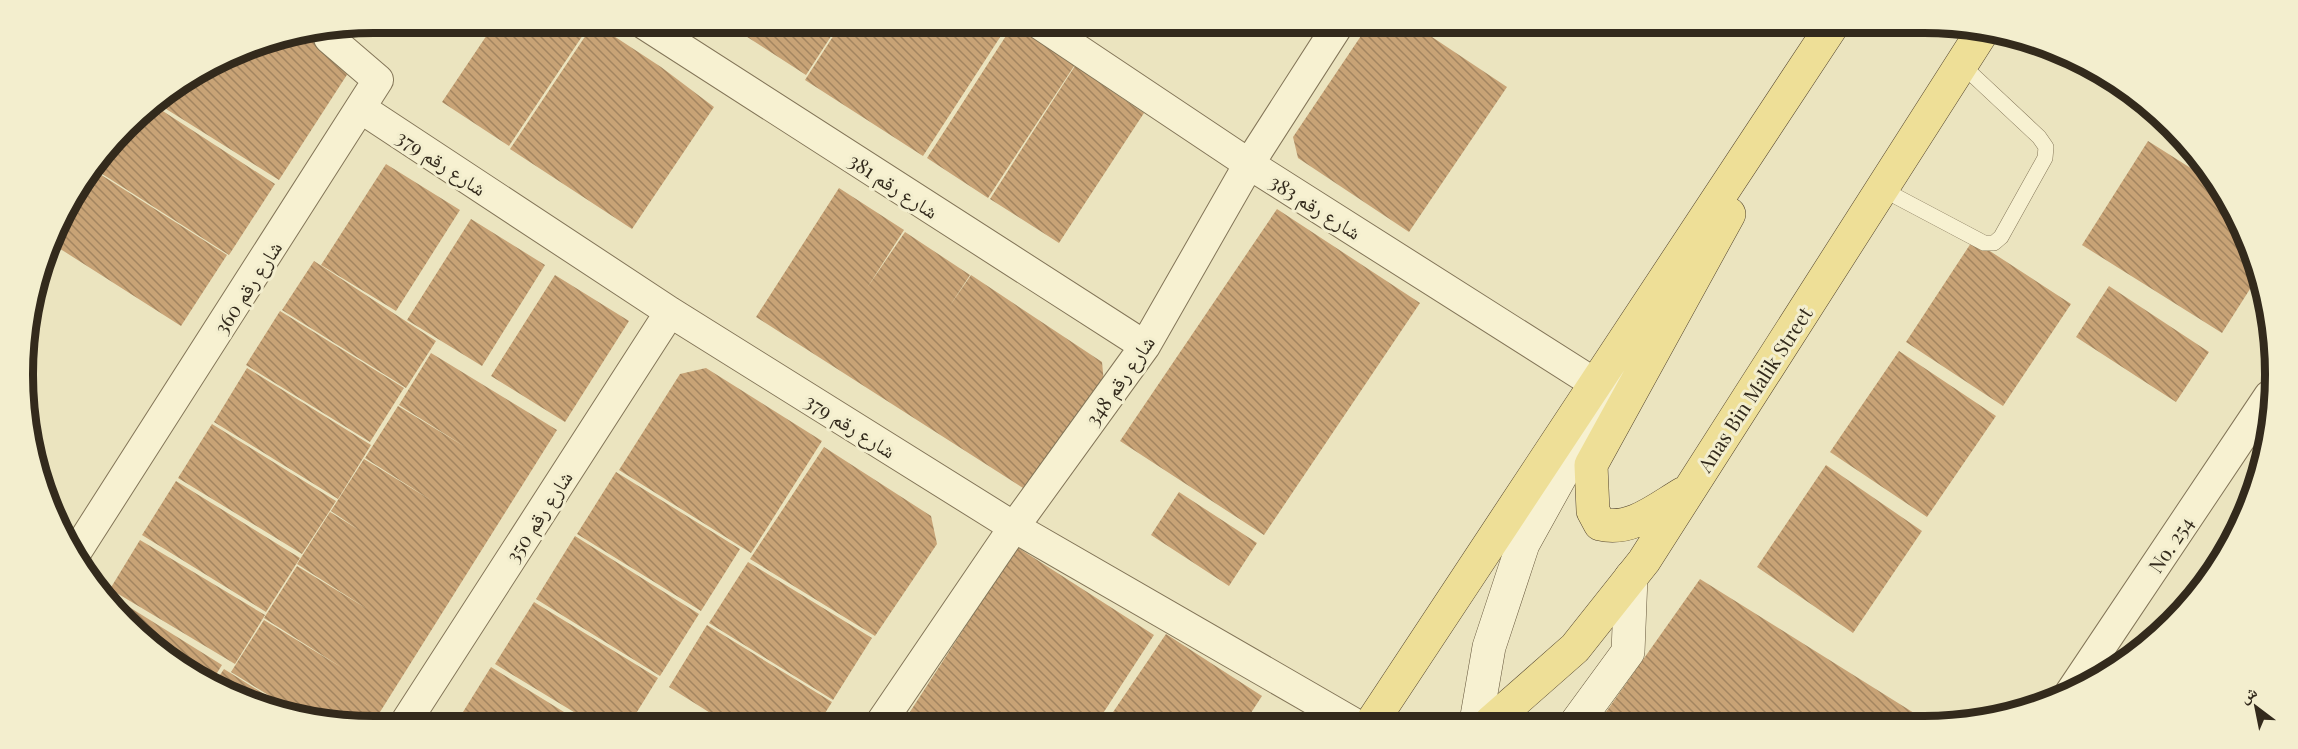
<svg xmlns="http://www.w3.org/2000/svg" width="2298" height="749" font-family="'Playfair Display','Noto Naskh Arabic',serif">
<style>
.building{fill:url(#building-back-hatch)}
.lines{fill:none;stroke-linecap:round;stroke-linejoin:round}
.service-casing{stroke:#837558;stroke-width:16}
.minor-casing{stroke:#837558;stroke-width:32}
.secondary-casing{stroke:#65563b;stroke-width:34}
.primary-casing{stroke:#51422c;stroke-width:34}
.service{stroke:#f7f1d1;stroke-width:15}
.minor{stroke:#f7f1d1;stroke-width:30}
.secondary{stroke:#f7f1d1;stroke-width:33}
.primary{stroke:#eedf97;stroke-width:33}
.labels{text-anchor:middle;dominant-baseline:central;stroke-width:6;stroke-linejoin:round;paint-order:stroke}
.street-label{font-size:20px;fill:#332a1c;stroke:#f3eece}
.rim{fill:none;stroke:#332a1c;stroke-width:8}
</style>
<defs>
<pattern id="building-back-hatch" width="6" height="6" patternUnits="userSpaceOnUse" patternTransform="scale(1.5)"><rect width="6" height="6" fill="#c8a376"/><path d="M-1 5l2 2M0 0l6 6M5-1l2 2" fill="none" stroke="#a38560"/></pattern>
</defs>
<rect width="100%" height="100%" fill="#ebe4bf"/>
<path class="building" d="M495 23H591L509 146 442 102Z
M594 23 661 67 714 107 632 229 510 149Z
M716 24H744L736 36Z
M747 24H839L806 75 741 33Z
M841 24 1008 25 923 156 805 80Z
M1013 25H1017L1076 63 988 198 927 158Z
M1367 27H1417L1507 87 1409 232 1298 158 1293 137Z
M305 36 352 67 279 180 155 102 240 49Z
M1075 66 1144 113 1059 243 990 199Z
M152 104 275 184 229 255 96 170 142 110Z
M2148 141 2219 186 2257 278 2222 333 2082 245Z
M386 164 460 210 396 311 321 265Z
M95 171 227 255 181 326 51 243 59 219Z
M839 188 904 230 867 288 905 232 970 275 949 307 971 275 1102 362 1104 383 1038 483 1023 488 756 317Z
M1277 209 1420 303 1264 535 1120 441Z
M471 219 545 265 482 366 407 320Z
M1973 240 2071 304 2003 406 1906 342Z
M314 261 436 341 406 388 282 310Z
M555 275 629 321 565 422 491 376Z
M2109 286 2209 352 2176 402 2076 337Z
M280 311 404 388 370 442 246 365Z
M1899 351 1996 416 1927 517 1830 452Z
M431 353 557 430 375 720H309L231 672 264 620 344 669 264 618 297 566 369 610 297 564 330 512 359 530 331 511 364 459 434 502 365 458 398 406 467 448 399 405Z
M247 368 371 445 338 499 214 422Z
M706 368 822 441 751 553 619 470 680 374Z
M212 424 336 501 302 554 178 478Z
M824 447 931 516 937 544 875 636 750 559Z
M1826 465 1922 531 1853 633 1757 567Z
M616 472 740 549 701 611 577 534Z
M176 481 300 558 266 612 142 535Z
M1179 492 1257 543 1229 586 1151 535Z
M575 536 699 614 660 676 536 599Z
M140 540 265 615 235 664 110 589Z
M1017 547 1154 635 1098 721H904Z
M748 562 872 638 833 700 709 623Z
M1700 579 1930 723H1623L1606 712Z
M102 590 222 665 212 681 179 667Z
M534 602 658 678 632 720H587L495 664Z
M707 625 832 702 820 721H723L669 687Z
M1166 634 1262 696 1245 722 1107 721Z
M491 667 577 720H458Z
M224 669 298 715V717L215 682Z"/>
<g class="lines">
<defs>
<path id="service" d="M1882 189 1984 243H1994L2001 237 2045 158 2046 147 2039 137 1961 64"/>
<path id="minor" d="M644 24 1145 346
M1041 25 1249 164 1594 383
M362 109 670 312 1014 527 1352 722
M75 554 378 80 329 38 333 31
M2070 693 2269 396
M407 720 670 312
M882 721 1014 527 1145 346 1249 164 1337 27"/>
<path id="secondary" d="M1476 722 1489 647 1523 544 1616 376
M1576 723 1628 652 1631 577"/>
<path id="primary" d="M1684 493C1658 508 1631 532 1600 524L1593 511 1591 465 1729 214
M1372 722 1830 29
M1491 722 1575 648 1644 561 1984 29"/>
</defs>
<use href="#service" class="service-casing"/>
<use href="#minor" class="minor-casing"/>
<use href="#secondary" class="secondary-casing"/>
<use href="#primary" class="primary-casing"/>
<use href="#service" class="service"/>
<use href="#minor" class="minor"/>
<use href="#secondary" class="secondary"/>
<use href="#primary" class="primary"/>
</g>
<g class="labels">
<g class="street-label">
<text transform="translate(442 162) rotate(33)">شارع رقم 379</text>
<text transform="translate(894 185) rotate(33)">شارع رقم 381</text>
<text transform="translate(1316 206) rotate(32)">شارع رقم 383</text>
<text transform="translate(247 287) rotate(-57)">شارع رقم 360</text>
<text transform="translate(1119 380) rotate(-55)">شارع رقم 348</text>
<text transform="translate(1754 389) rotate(-57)">Anas Bin Malik Street</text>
<text transform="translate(851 425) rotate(32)">شارع رقم 379</text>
<text transform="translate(538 516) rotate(-57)">شارع رقم 350</text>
<text transform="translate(2170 544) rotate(-56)">No. 254</text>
</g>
</g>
<path d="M0 0H2298V749H0ZM374 33H1924A341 341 0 0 1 2265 374V375A341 341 0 0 1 1924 716H374A341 341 0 0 1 33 375V374A341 341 0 0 1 374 33Z" fill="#f3eece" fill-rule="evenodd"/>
<path class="rim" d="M374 33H1924A341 341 0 0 1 2265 374V375A341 341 0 0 1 1924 716H374A341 341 0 0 1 33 375V374A341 341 0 0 1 374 33Z"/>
<g transform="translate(2256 707) rotate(328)" stroke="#f3eece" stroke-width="4.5" paint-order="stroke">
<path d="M0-4.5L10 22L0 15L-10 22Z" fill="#332a1c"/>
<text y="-9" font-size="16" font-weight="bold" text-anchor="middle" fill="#332a1c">ش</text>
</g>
</svg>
